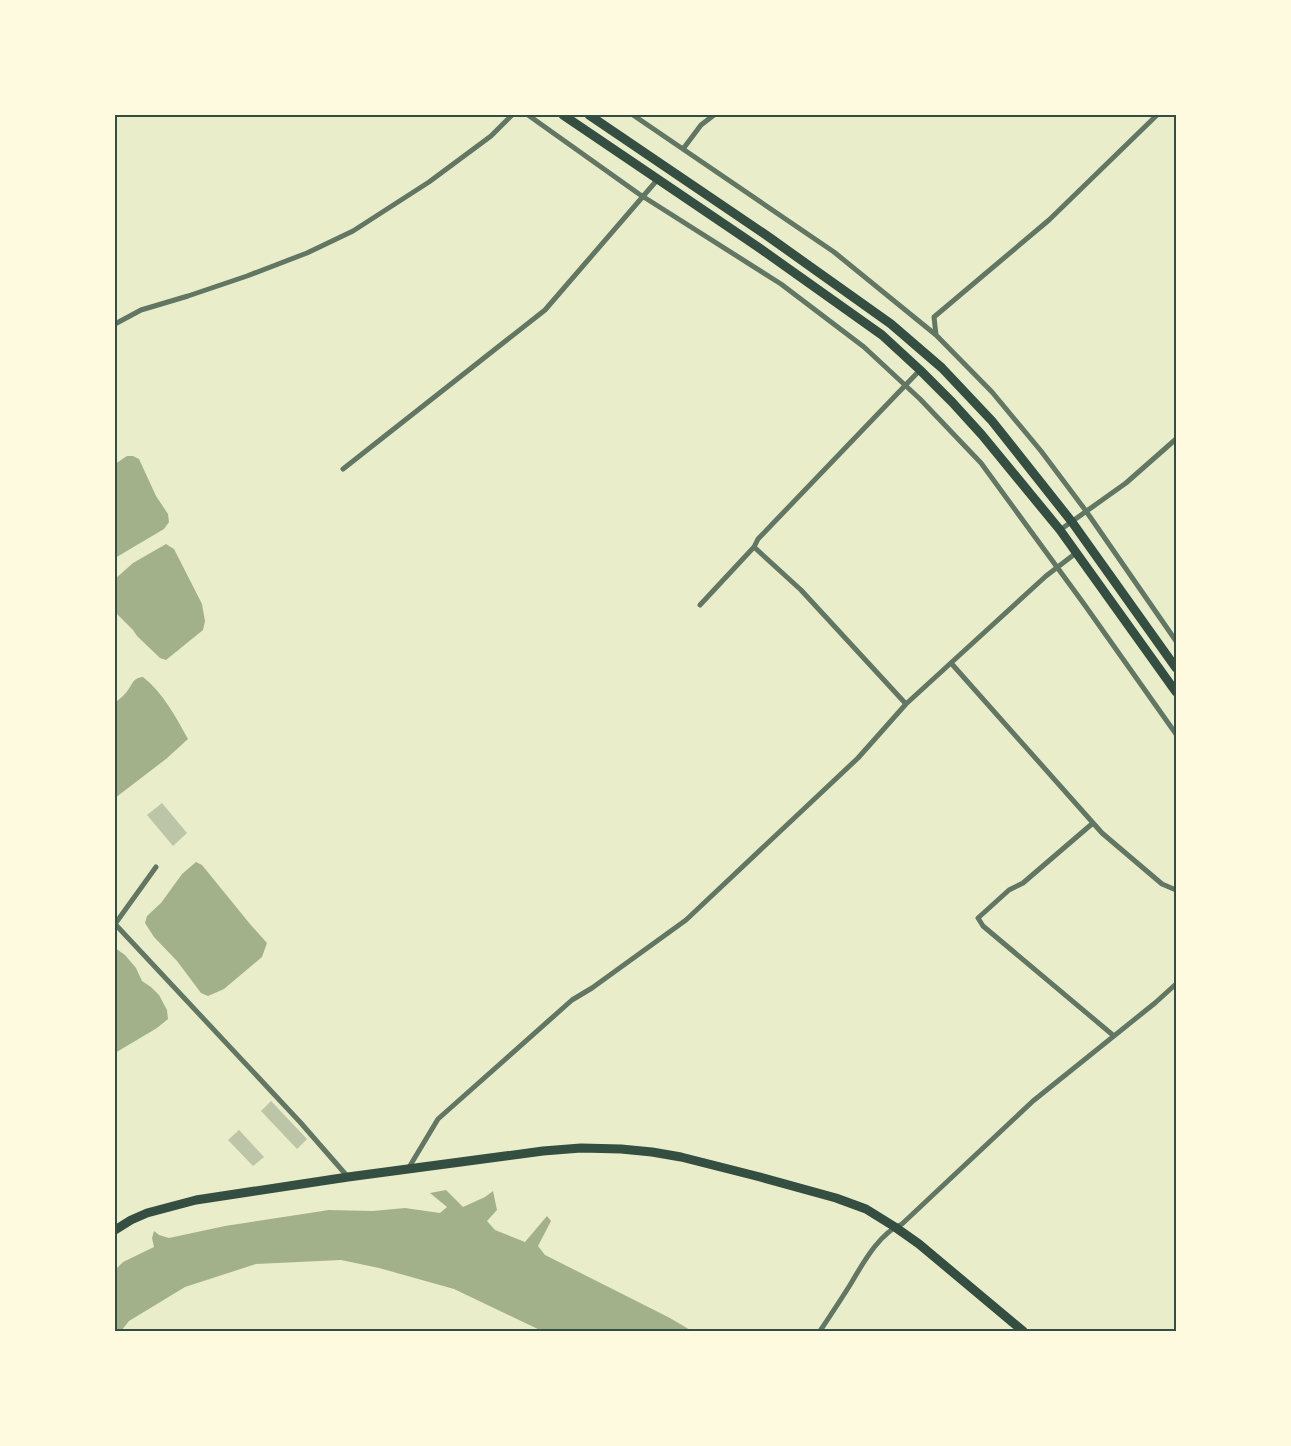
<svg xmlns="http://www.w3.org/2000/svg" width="1291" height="1446" font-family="Quicksand,sans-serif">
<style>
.water{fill:#a3b18a}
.building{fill:#bcc5a7}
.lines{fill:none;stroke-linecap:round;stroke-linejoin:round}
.minor{stroke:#617663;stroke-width:5}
.primary{stroke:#344e41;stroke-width:9}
.neatline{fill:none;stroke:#344e41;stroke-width:2}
</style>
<rect width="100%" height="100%" fill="#e9edc9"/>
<path class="water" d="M127 456H133L139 459 156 496 168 514 169 522 164 529 115 558V464Z
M166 544 174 549 202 604 205 621 203 630 166 660 160 658 137 636 133 630 115 612V579L133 563Z
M143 677C163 693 176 717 188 739L166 759 115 798V703C119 699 125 695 128 690 133 683 133 678 143 677Z
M196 862 202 865 250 924 267 943 262 957 224 989 208 996 201 993 177 961 154 937 145 923 147 916 161 903 182 874Z
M115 948 125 955 136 968 142 981 151 987 159 995 167 1010 168 1019 157 1028 115 1053Z
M446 1190 463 1207 485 1197 493 1191 497 1210 487 1221 495 1230 525 1242 547 1216 551 1221 538 1246 545 1255 670 1318 692 1331H542L454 1289 379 1268 341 1260 256 1264 185 1287 129 1321 121 1331H115V1270L123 1262 154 1247 152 1238 154 1231 159 1235 169 1238 225 1226 329 1210 373 1211 405 1208 440 1213 447 1207 430 1193Z"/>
<path class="building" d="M162 803 187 833 173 846 147 815Z
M271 1101 307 1139 297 1149 261 1111Z
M239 1130 264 1157 253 1166 228 1140Z"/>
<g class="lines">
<path class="minor" d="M528 115 639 194 781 284 864 347 920 399 981 463 1084 604 1176 734
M633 115 834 252 936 335 992 392 1041 451 1086 511 1176 641
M683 149 701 125 714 115
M115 324 141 310 188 296 247 276 307 253 353 231 429 182 491 136 512 115
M936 335 934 317 1049 220 1157 115
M343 469 545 310 658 179
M1060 530 1126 483 1176 439
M754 547 801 590 906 704
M700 605 754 547 758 539 920 370
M951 663 1102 833 1162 884 1176 890
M1093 823 1023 883 1009 890 978 918 983 926 1114 1036
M156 867 115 924 300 1122 348 1177
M408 1169 438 1119 572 1000 592 988 686 920 858 758 906 704 1046 576 1076 553
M820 1331C830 1316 840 1301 850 1285 862 1265 879 1233 902 1224L1033 1101 1155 1003 1176 984"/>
<path class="primary" d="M563 115 758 247 882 335 920 370 952 402 982 435 1060 530 1176 692
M589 115 766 235 891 324 942 368 992 421 1072 522 1176 668
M115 1230 131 1220 147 1213 196 1200 348 1177 543 1151 581 1148 621 1149 652 1152 681 1157 760 1177 836 1198 866 1209 895 1227 919 1244 1023 1331"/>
</g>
<rect width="1291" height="1446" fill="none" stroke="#fefae0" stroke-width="232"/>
<rect x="116" y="116" width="1059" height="1214" class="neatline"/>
</svg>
